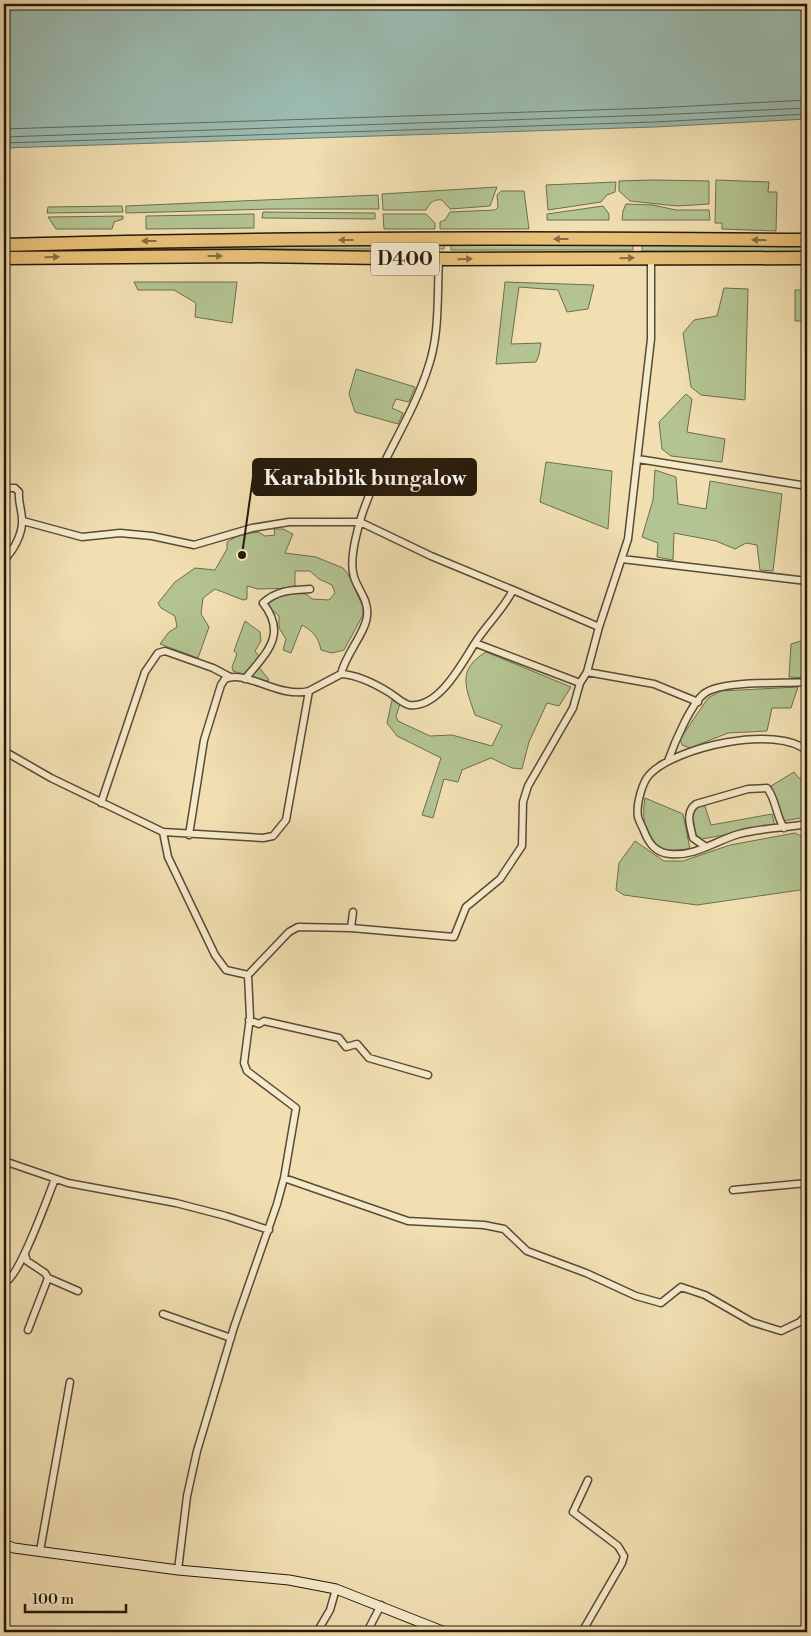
<svg xmlns="http://www.w3.org/2000/svg" width="811" height="1636" font-family="'Libre Bodoni',serif">
<style>
.green{fill:#b3c391;stroke:#6c6e4e}
.water{fill:#9cbcb2;stroke:#6d7b6f}
.lines{fill:none;stroke-linecap:round;stroke-linejoin:round}
.shore{stroke:#616a5e;stroke-width:1}
.street-casing{stroke:#594a34;stroke-width:9}
.secondary-casing{stroke:#26190b;stroke-width:11}
.highway-casing{stroke:#26190b;stroke-width:15}
.street{stroke:#f6eacc;stroke-width:6}
.secondary{stroke:#f6eacc;stroke-width:9}
.highway{stroke:#e8c078;stroke-width:12}
.oneway{fill:#876c42}
.labels{text-anchor:middle;dominant-baseline:central;stroke-width:5;stroke-linejoin:round;paint-order:stroke}
.shield{fill:#f6eacc;stroke:#645845;stroke-width:1}
.shield-label{font-size:19px;font-weight:bold;fill:#26190b}
.leader{fill:none;stroke:#26190b;stroke-width:2}
.callout-dot{fill:#26190b;stroke:#f6eacc;stroke-width:2}
.callout{fill:#26190b;stroke:#26190b;stroke-width:2}
.callout-label{font-size:21px;text-anchor:middle;font-weight:bold;fill:#fff}
</style>
<rect width="100%" height="100%" fill="#f1dfb1"/>
<filter id="stains"><feTurbulence type="fractalNoise" baseFrequency=".004" numOctaves="4"/><feColorMatrix values="0 0 0 0 .2 0 0 0 0 .09 0 0 0 0 .02 0 0 0 .5 -.17"/></filter>
<radialGradient id="worn" r=".72"><stop offset=".6" stop-color="#630" stop-opacity="0"/><stop offset="1" stop-color="#630" stop-opacity=".3"/></radialGradient>
<path class="green" d="M652 180 709 181V204L677 206 630 201 619 191V181Z
M716 180 769 182 768 192H777L776 231 722 229V223H715Z
M616 182 615 192 607 195 601 202 548 210 546 185Z
M497 187 490 206 450 209 442 200C434 199 430 202 426 210H383L382 194Z
M501 191H524L529 229H440V222L445 220 450 212 495 210 498 207 497 195Z
M378 195 379 209H271L126 213V206Z
M626 204 653 205 676 210H709L710 220H622L623 211Z
M122 206 123 212 47 213 48 207Z
M603 206 609 214V220H547V214Z
M263 212 375 213V219L262 218Z
M254 214V228L146 229V216Z
M383 214H426L435 223V229H384Z
M123 216V219L114 222 112 229H56L48 217Z
M444 243V249H124V244Z
M451 243H633V250H451Z
M642 244 807 245V252L642 251Z
M134 282H237L232 323 195 317 196 303 174 290H138Z
M505 282 594 285 588 309 567 312 558 290 519 287 511 344 541 343 539 355 536 362 496 364Z
M724 288 748 289 745 400 701 395 691 387 683 333 694 320 717 316Z
M795 290H807V321H795Z
M356 369 415 387 409 402 396 399 392 408 403 413 398 424 355 412 349 394Z
M686 394 692 399 687 432 725 439 722 462 671 456 662 449 659 422Z
M546 462 612 471 608 529 540 502Z
M655 470 676 477 678 504 706 509 710 481 782 494 773 571 760 570 757 545 746 543 735 549 716 541 674 533 673 560 657 557 658 543 642 537 653 500Z
M274 529H283L293 534 285 553 316 557 343 568 348 574 363 607V615L344 650 332 653 321 650C318 637 314 632 302 625L291 653 283 650 286 639 279 628V616L271 609 268 604C277 590 292 593 306 594L312 599 329 600 335 593 332 585 319 579 310 571H295V588L258 589 247 586V599L243 600 215 589 203 598 201 614 209 627 198 658 160 644 169 632 177 627 175 616 161 608 158 603 175 582 195 568 215 570 227 549V542L237 536 258 532 265 536 275 535Z
M245 621 260 632 261 641 255 651 259 656 255 662 269 680 266 681 233 671 232 667 237 654 234 651Z
M807 639V678L789 677 791 644Z
M486 652 571 687 559 706 547 703 529 742 522 769 512 768 491 758 462 770 458 782 444 779 433 818 422 815 441 758 397 736 387 723 392 700 400 704 396 716 398 721 430 736 452 735 492 746 502 725 475 715C466 688 456 670 486 652Z
M798 687 791 708H772L767 731 728 733 690 748 682 745 680 739 708 698 721 691Z
M794 772 800 779 807 775V817L783 821 771 786Z
M645 798 683 814 690 849C681 849 670 852 662 848 643 839 642 814 645 798Z
M704 803 711 825 772 814 775 826 702 839 696 835 692 813 695 808Z
M795 833 807 839V889L697 905 624 895 616 890 619 863 635 841 664 861H683L730 845Z"/>
<path class="water" d="M4 4H807V119L654 127 4 148Z"/>
<g class="lines">
<path class="shore" d="M4 129 654 108 807 100
M4 137 654 115 807 108
M4 143 654 122 807 114"/>
<defs>
<path id="street" d="M638 459 807 486
M4 488H15L19 492C18 502 22 510 22 520 23 534 13 551 4 560
M23 521 82 537 120 533 152 536 194 545 252 528 289 522H360L431 556 513 590C503 610 487 624 475 643 462 663 439 709 409 705 403 704 395 696 390 693 374 683 358 675 341 674
M622 559 807 581
M513 590 599 627
M475 643 580 683 587 672 599 627 628 539 651 339V258
M587 672 654 684 698 702
M245 679C266 653 288 635 263 603 277 590 291 590 310 589
M4 751 51 778 163 832 168 857 215 955 226 970 248 975 250 1017 244 1063 247 1071 296 1108 284 1178 277 1204 234 1327 197 1451 187 1496 178 1570
M807 751C777 724 676 747 650 774 642 782 636 805 638 817 639 821 642 826 644 831 649 844 656 853 670 854 695 857 717 840 739 834 761 828 785 828 807 824
M668 761C674 744 691 703 705 693 723 680 784 684 807 682
M101 803 145 672 158 653 165 651 213 668 230 677
M163 832 263 838 273 836 286 820 309 691 341 674C345 655 366 632 367 616 369 600 358 590 354 577 349 561 356 536 360 521 376 467 411 421 428 368 440 334 437 296 439 259
M189 835 204 740 221 685 225 679C246 669 279 699 309 691
M706 847 693 838C690 825 685 812 696 804L748 789 767 788C776 799 776 816 784 828
M351 928 353 912
M248 975 289 932 298 927 351 928 454 937 466 907 500 879 522 846 523 802 528 786 573 708 580 683
M249 1020 259 1024 264 1021 339 1038 346 1047 357 1044 369 1058 428 1075
M4 1161 68 1183 176 1203 226 1216 269 1230
M284 1178 408 1221 484 1225 504 1229 527 1251 586 1273 636 1296 661 1303 681 1287 705 1295 752 1322 781 1331 800 1322 807 1314
M733 1190 807 1183
M25 1255 27 1261 45 1273 48 1278 28 1330
M48 1278 78 1291
M4 1283C19 1279 48 1196 55 1179
M163 1314 231 1338
M40 1551 70 1382
M317 1632 330 1610 336 1589
M367 1632 381 1605
M582 1632 622 1563 624 1556 618 1546 573 1512 588 1480"/>
<path id="secondary" d="M4 1544 14 1548 178 1570 289 1580 336 1589 445 1632"/>
<path id="highway" d="M4 245C271 237 540 238 807 240
M4 258 246 256 448 259 807 258"/>
</defs>
<use href="#street" class="street-casing"/>
<use href="#secondary" class="secondary-casing"/>
<use href="#highway" class="highway-casing"/>
<use href="#street" class="street"/>
<use href="#secondary" class="secondary"/>
<use href="#highway" class="highway"/>
</g>
<defs><path id="oneway-solid" d="M-6-.8H1V-3.2L6.5 0L1 3.2V.8H-6Z" transform="scale(1.25)"/></defs>
<g class="oneway">
<use href="#oneway-solid" transform="translate(561 239) rotate(180)"/>
<use href="#oneway-solid" transform="translate(346 240) rotate(180)"/>
<use href="#oneway-solid" transform="translate(759 240) rotate(-179)"/>
<use href="#oneway-solid" transform="translate(149 241) rotate(180)"/>
<use href="#oneway-solid" transform="translate(215 256)"/>
<use href="#oneway-solid" transform="translate(52 257) rotate(-1)"/>
<use href="#oneway-solid" transform="translate(627 258) rotate(-1)"/>
<use href="#oneway-solid" transform="translate(465 259) rotate(-1)"/>
</g>
<g class="labels">
<rect class="shield" x="371" y="242.5" width="68" height="33" rx="4"/>
<g class="shield-label">
<text x="405" y="259">D400</text>
</g>
</g>
<path class="leader" d="M242 555L253 477"/>
<circle class="callout-dot" cx="242" cy="555" r="5"/>
<rect class="callout" x="253" y="459" width="223" height="36" rx="5"/>
<g class="callout-label">
<text x="365" y="485">Karabibik bungalow</text>
</g>
<rect width="811" height="1636" fill="none" stroke="#f1dfb1" stroke-width="20"/>
<rect x="5" y="5" width="801" height="1626" fill="none" stroke="#26190b" stroke-width="2.5"/>
<rect x="10" y="10" width="791" height="1616" fill="none" stroke="#26190b"/>
<path d="M25 1604v8h101v-8" fill="none" stroke="#26190b" stroke-width="2.5"/>
<text x="32" y="1604" font-size="15" fill="#26190b" stroke="#f6eacc" stroke-width="4" paint-order="stroke">100 m</text>
<rect width="100%" height="100%" filter="url(#stains)"/>
<rect width="100%" height="100%" fill="url(#worn)"/>
</svg>
